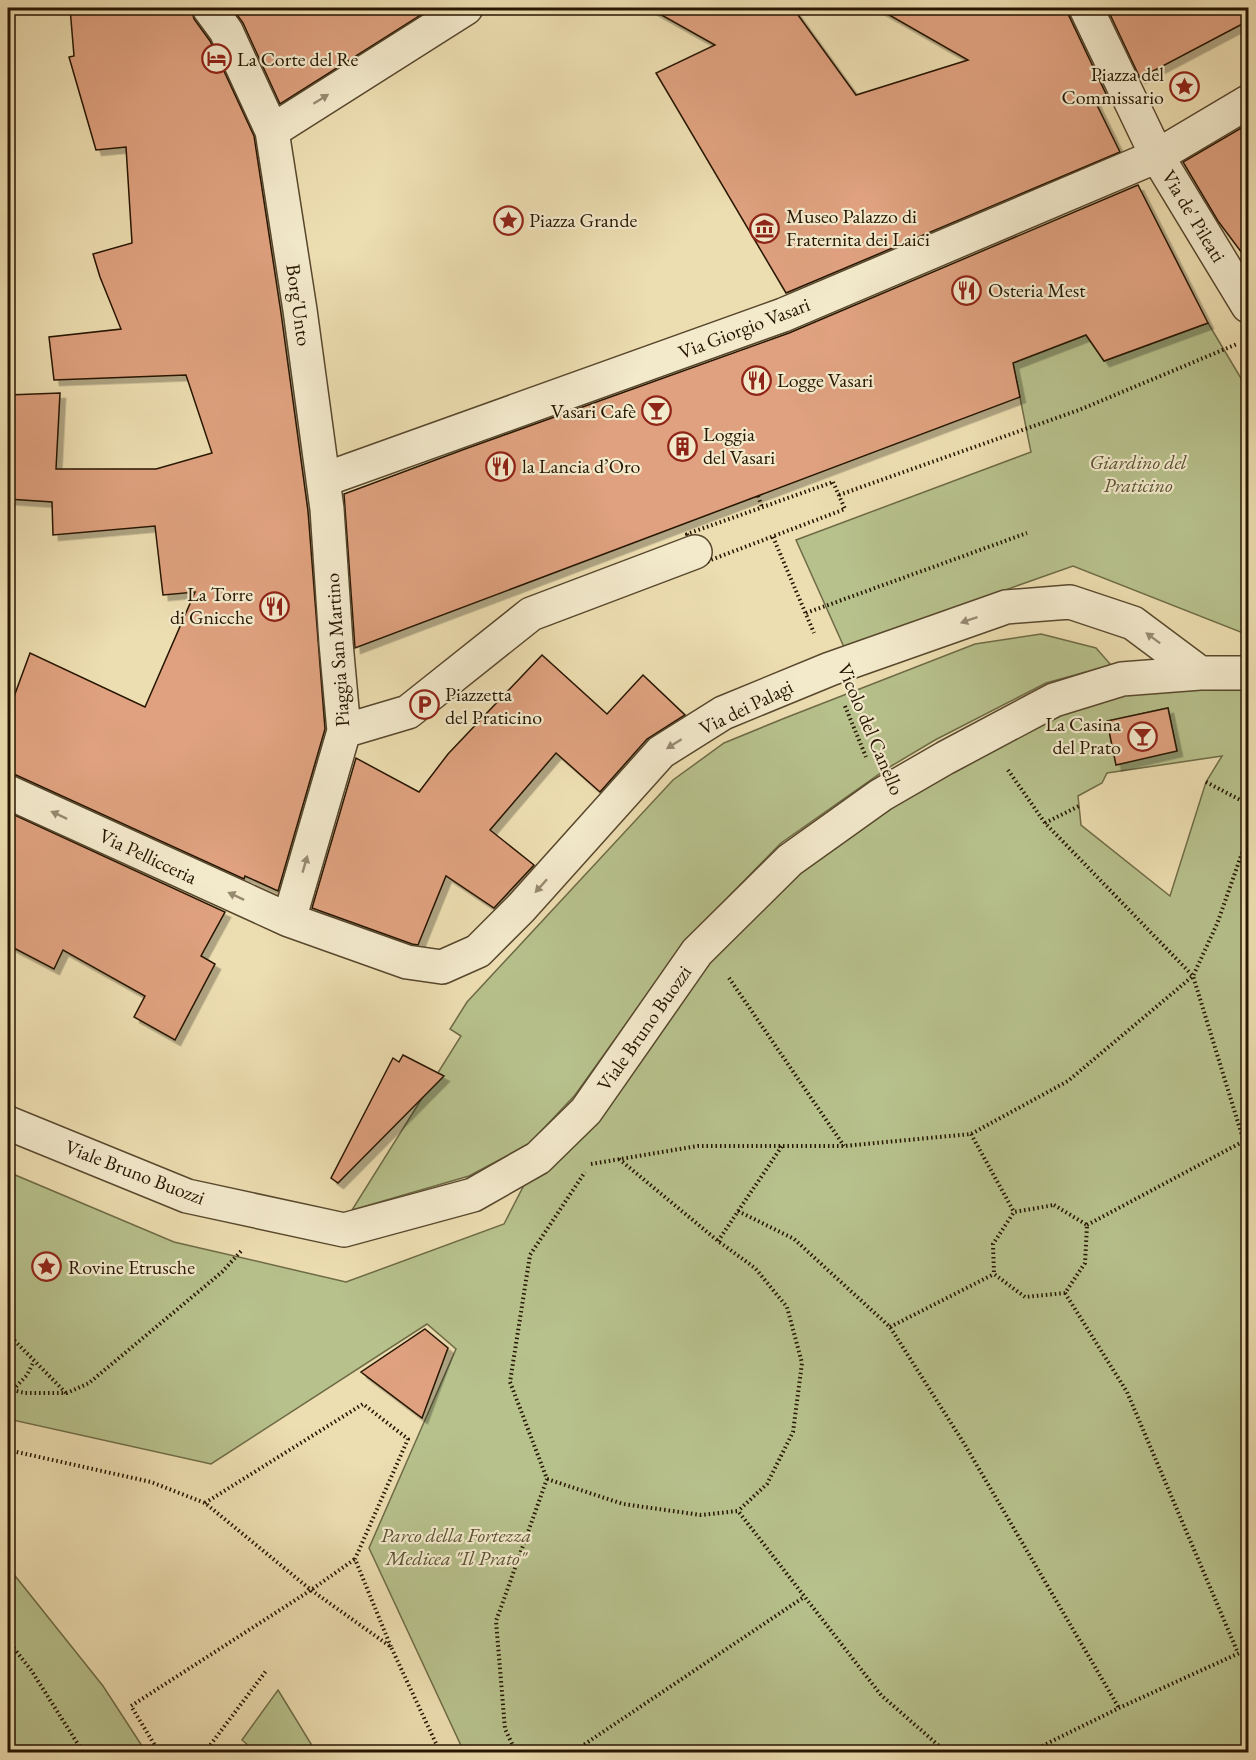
<svg xmlns="http://www.w3.org/2000/svg" width="1256" height="1760" font-family="'EB Garamond',serif">
<style>
.green{fill:#b7c18c;stroke:#6e6b46;stroke-width:1.5;fill-rule:evenodd}
.building{fill:#dfa17f;stroke:#261501;stroke-width:1.5;filter:url(#shadow)}
.lines{fill:none;stroke-linecap:round;stroke-linejoin:round}
.minor-casing{stroke:#58472d;stroke-width:36}
.path{stroke:#261501;stroke-width:4;stroke-dasharray:1.5 3;stroke-linecap:butt}
.minor{stroke:#f3eacc;stroke-width:33}
.oneway{fill:#978a71}
.labels{text-anchor:middle;dominant-baseline:central;stroke-width:4.5;stroke-linejoin:round;paint-order:stroke}
.poi-label{font-size:20px;fill:#261501;stroke:#f3eacc;text-anchor:start}
.street-label{font-size:20px;fill:#261501;stroke:#f3eacc}
.park-label{font-size:20px;font-style:italic;fill:#595132;stroke:#f3eacc}
</style>
<defs>
<filter id="shadow"><feDropShadow dx="5.5" dy="5.5" stdDeviation="0" flood-color="#0004"/></filter>
</defs>
<rect width="100%" height="100%" fill="#eddeb1"/>
<filter id="stains"><feTurbulence type="fractalNoise" baseFrequency=".00333" numOctaves="4"/><feColorMatrix values="0 0 0 0 .2 0 0 0 0 .09 0 0 0 0 .02 0 0 0 .5 -.17"/></filter>
<radialGradient id="worn" r=".72"><stop offset=".6" stop-color="#630" stop-opacity="0"/><stop offset="1" stop-color="#630" stop-opacity=".3"/></radialGradient>
<path class="green" d="M1208 323 1248 390V635L1073 566 844 647 796 540 1031 452 1013 363 1086 335 1104 361Z
M1041 634 1096 648 1111 665 1046 683 935 740 888 768 781 843 687 939 575 1095 529 1144 469 1176 352 1210 461 1036 450 1029 467 1002 673 780 724 743 785 718 975 644Z
M1248 673V1752H464L369 1548 456 1349 427 1324 211 1464 8 1419V1172L174 1242 346 1282 504 1224 538 1158 790 860 1054 700ZM1168 708 1177 751 1116 764 1107 721ZM1222 756 1206 782 1170 896 1081 825 1078 796 1102 783 1107 773Z
M8 1567 103 1686 146 1752H8Z
M278 1690 316 1752H256L242 1740Z"/>
<path class="building" d="M70 8H191L194 19 210 41 254 136 281 313 308 511 325 729 278 891 245 876 244 879 16 775 8 773V713L30 653 145 707 195 592 163 595 155 526 53 535 52 502 8 499V395L60 393 56 469H156L212 453 186 375 54 380 49 337 121 329 100 277 93 254 132 243 126 147 96 150 69 57 74 56Z
M232 8H432L280 104 243 23Z
M649 8H793L856 95 968 60 877 8H1067L1069 16 1106 94 1095 101 1120 152 786 293 656 73 715 45Z
M1107 8H1248V21L1140 78Z
M1248 124V261L1218 221 1183 162Z
M1138 185 1208 323 1104 361 1086 335 1013 363 1020 397 355 648 344 494 465 449 789 333Z
M542 655 607 714 643 675 685 715 647 739 600 792 556 753 490 830 534 865 494 908 446 876 418 945 412 944 312 908 356 758 419 792 448 754Z
M1168 708 1177 751 1116 765 1107 721Z
M8 812 225 912 201 956 215 964 175 1040 134 1017 145 996 63 950 54 969 8 945Z
M403 1055 444 1076 338 1183 331 1178 393 1058 399 1062Z
M425 1329 448 1348 422 1418 361 1372Z"/>
<g class="lines">
<defs>
<path id="minor" d="M209 8 226 31 272 131 300 310 327 509 336 643 344 731 289 920
M1086 8 1157 156 1248 306
M272 131 466 8
M323 480 783 315 1157 156 1248 102
M344 731 408 712 531 614 695 552
M8 792 289 920 407 962 442 967 478 951 521 908 661 752 723 713 830 669 1006 607 1070 602 1133 623 1200 673
M8 1123 187 1196 344 1230 473 1195 538 1158 586 1111 697 952 790 860 881 795 945 758 1054 700 1122 679 1200 673H1248"/>
</defs>
<use href="#minor" class="minor-casing"/>
<path class="path" d="M833 482 845 509 700 564 687 534Z
M839 495 1079 410 1237 344
M758 496 762 507
M773 537 814 633
M806 613 1027 533
M845 706 866 757
M1008 770 1045 823 1193 976 1248 1155
M1206 782 1248 804
M1045 823 1079 806
M729 978 844 1146
M971 1134 1014 1212
M619 1159 718 1241 755 1268 787 1307 802 1363 793 1432 767 1484 738 1511
M591 1164 698 1146H844L971 1134 1068 1081 1193 976 1217 924 1248 836
M1054 1205 1087 1225 1085 1263 1065 1293 1025 1297 994 1274 993 1244 1014 1212Z
M738 1211 794 1239 890 1327 965 1445 1119 1708
M1087 1225 1244 1141
M718 1241 782 1146
M1065 1293 1127 1392 1238 1653
M890 1327 994 1274
M8 1334 66 1393
M8 1389 25 1393H67L89 1383 222 1272 242 1250
M13 1390 27 1375 34 1361
M8 1450 151 1482 205 1503 311 1590 391 1647 440 1752
M547 1479 623 1504 701 1515 738 1511 881 1695 946 1752
M205 1503 363 1404 408 1439 355 1559 391 1647
M8 1641 31 1670 83 1752
M159 1752 131 1706 311 1590 355 1559
M205 1752 266 1671
M516 1752 505 1729 496 1621 547 1479 510 1382 530 1255 585 1172
M573 1752 804 1597
M1030 1752 1119 1708 1248 1649"/>
<use href="#minor" class="minor"/>
</g>
<defs><path id="oneway-solid" d="M-6-.8H1V-3.2L6.5 0L1 3.2V.8H-6Z" transform="scale(1.5)"/></defs>
<g class="oneway">
<use href="#oneway-solid" transform="translate(321 99) rotate(-32)"/>
<use href="#oneway-solid" transform="translate(969 620) rotate(161)"/>
<use href="#oneway-solid" transform="translate(1153 638) rotate(-143)"/>
<use href="#oneway-solid" transform="translate(674 744) rotate(148)"/>
<use href="#oneway-solid" transform="translate(59 815) rotate(-155)"/>
<use href="#oneway-solid" transform="translate(305 864) rotate(-74)"/>
<use href="#oneway-solid" transform="translate(541 886) rotate(132)"/>
<use href="#oneway-solid" transform="translate(236 896) rotate(-155)"/>
</g>
<defs>
<symbol id="hotel-ring" viewBox="-11 -11 22 22"><circle r="9.5" fill="#f3eacc" stroke="#8f2418" stroke-width="1.5"/><path d="M-6-4.5h1.5V1H6V5H4.5V3h-9V5H-6ZM-4 0a1.8 1.8 0 1 1 3.6 0ZM.5 0V-2.5h3Q6-2.5 6 0Z" fill="#8f2418"/></symbol>
<symbol id="sight-ring" viewBox="-11 -11 22 22"><circle r="9.5" fill="#f3eacc" stroke="#8f2418" stroke-width="1.5"/><path d="M0-6L1.8-2.2L6-1.7L2.9 1.2L3.7 5.4L0 3.3L-3.7 5.4L-2.9 1.2L-6-1.7L-1.8-2.2Z" fill="#8f2418"/></symbol>
<symbol id="museum-ring" viewBox="-11 -11 22 22"><circle r="9.5" fill="#f3eacc" stroke="#8f2418" stroke-width="1.5"/><path d="M0-6L6-3V-2H-6V-3ZM-5-1h2V3h-2ZM-1-1h2V3h-2ZM3-1h2V3H3ZM-6 4H6V6H-6Z" fill="#8f2418"/></symbol>
<symbol id="restaurant-ring" viewBox="-11 -11 22 22"><circle r="9.5" fill="#f3eacc" stroke="#8f2418" stroke-width="1.5"/><path d="M-5-6h1v4h1v-4h1v4h1v-4h1v5L-1.5 .5V6h-2V.5L-5-1ZM5-6V6H3V1.5H1.5Q1.5-4 5-6Z" fill="#8f2418"/></symbol>
<symbol id="bar-ring" viewBox="-11 -11 22 22"><circle r="9.5" fill="#f3eacc" stroke="#8f2418" stroke-width="1.5"/><path d="M-6-5H6L.8 .8V4.5H3.5V6h-7V4.5H-.8V.8Z" fill="#8f2418"/></symbol>
<symbol id="building-ring" viewBox="-11 -11 22 22"><circle r="9.5" fill="#f3eacc" stroke="#8f2418" stroke-width="1.5"/><path d="M-4-6H4V6H1V3H-1V6H-4ZM-2.5-4.3h1.7v1.8h-1.7ZM.8-4.3h1.7v1.8H.8ZM-2.5-1h1.7V.8h-1.7ZM.8-1h1.7V.8H.8Z" fill="#8f2418"/></symbol>
<symbol id="parking-ring" viewBox="-11 -11 22 22"><circle r="9.5" fill="#f3eacc" stroke="#8f2418" stroke-width="1.5"/><path d="M-3.5-5.5H1a3.5 3.5 0 0 1 0 7H-1V5.5H-3.5ZM-1-3.4V-.6H.8a1.4 1.4 0 0 0 0-2.8Z" fill="#8f2418"/></symbol>
</defs>
<g fill-rule="evenodd">
<use href="#hotel-ring" x="200" y="42" width="33" height="33"/>
<use href="#sight-ring" x="1168" y="70" width="33" height="33"/>
<use href="#sight-ring" x="492" y="204" width="33" height="33"/>
<use href="#museum-ring" x="748" y="212" width="33" height="33"/>
<use href="#restaurant-ring" x="950" y="274" width="33" height="33"/>
<use href="#restaurant-ring" x="740" y="364" width="33" height="33"/>
<use href="#bar-ring" x="640" y="394" width="33" height="33"/>
<use href="#building-ring" x="666" y="430" width="33" height="33"/>
<use href="#restaurant-ring" x="484" y="450" width="33" height="33"/>
<use href="#restaurant-ring" x="258" y="590" width="33" height="33"/>
<use href="#parking-ring" x="408" y="688" width="33" height="33"/>
<use href="#bar-ring" x="1126" y="720" width="33" height="33"/>
<use href="#sight-ring" x="30" y="1250" width="33" height="33"/>
</g>
<g class="labels">
<g class="poi-label">
<text x="237" y="59">La Corte del Re</text>
<text x="1164" y="74" text-anchor="end">Piazza del<tspan x="1164" dy="23">Commissario</tspan></text>
<text x="786" y="216">Museo Palazzo di<tspan x="786" dy="23">Fraternita dei Laici</tspan></text>
<text x="529" y="220">Piazza Grande</text>
<text x="988" y="290">Osteria Mest</text>
<text x="777" y="380">Logge Vasari</text>
<text x="636" y="411" text-anchor="end">Vasari Cafè</text>
<text x="703" y="434">Loggia<tspan x="703" dy="23">del Vasari</tspan></text>
<text x="522" y="466">la Lancia d’Oro</text>
<text x="253" y="594" text-anchor="end">La Torre<tspan x="253" dy="23">di Gnicche</tspan></text>
<text x="445" y="694">Piazzetta<tspan x="445" dy="23">del Praticino</tspan></text>
<text x="1121" y="724" text-anchor="end">La Casina<tspan x="1121" dy="23">del Prato</tspan></text>
<text x="68" y="1267">Rovine Etrusche</text>
</g>
<g class="street-label">
<text transform="translate(1194 216) rotate(59)">Via de' Pileati</text>
<text transform="translate(299 305) rotate(82)">Borg'Unto</text>
<text transform="translate(744 328) rotate(-21)">Via Giorgio Vasari</text>
<text transform="translate(337 650) rotate(-94)">Piaggia San Martino</text>
<text transform="translate(746 707) rotate(-26)">Via dei Palagi</text>
<text transform="translate(871 729) rotate(67)">Vicolo del Canello</text>
<text transform="translate(148 856) rotate(25)">Via Pellicceria</text>
<text transform="translate(644 1028) rotate(-55)">Viale Bruno Buozzi</text>
<text transform="translate(135 1172) rotate(21)">Viale Bruno Buozzi</text>
</g>
<g class="park-label">
<text x="1138" y="462">Giardino del<tspan x="1138" dy="23">Praticino</tspan></text>
<text x="456" y="1535">Parco della Fortezza<tspan x="456" dy="23">Medicea "Il Prato"</tspan></text>
</g>
</g>
<rect width="1256" height="1760" fill="none" stroke="#eddeb1" stroke-width="30"/>
<rect x="9" y="9" width="1238" height="1742" fill="none" stroke="#261501" stroke-width="3"/>
<rect x="15" y="15" width="1226" height="1730" fill="none" stroke="#261501" stroke-width="1.5"/>
<rect width="100%" height="100%" filter="url(#stains)"/>
<rect width="100%" height="100%" fill="url(#worn)"/>
</svg>
